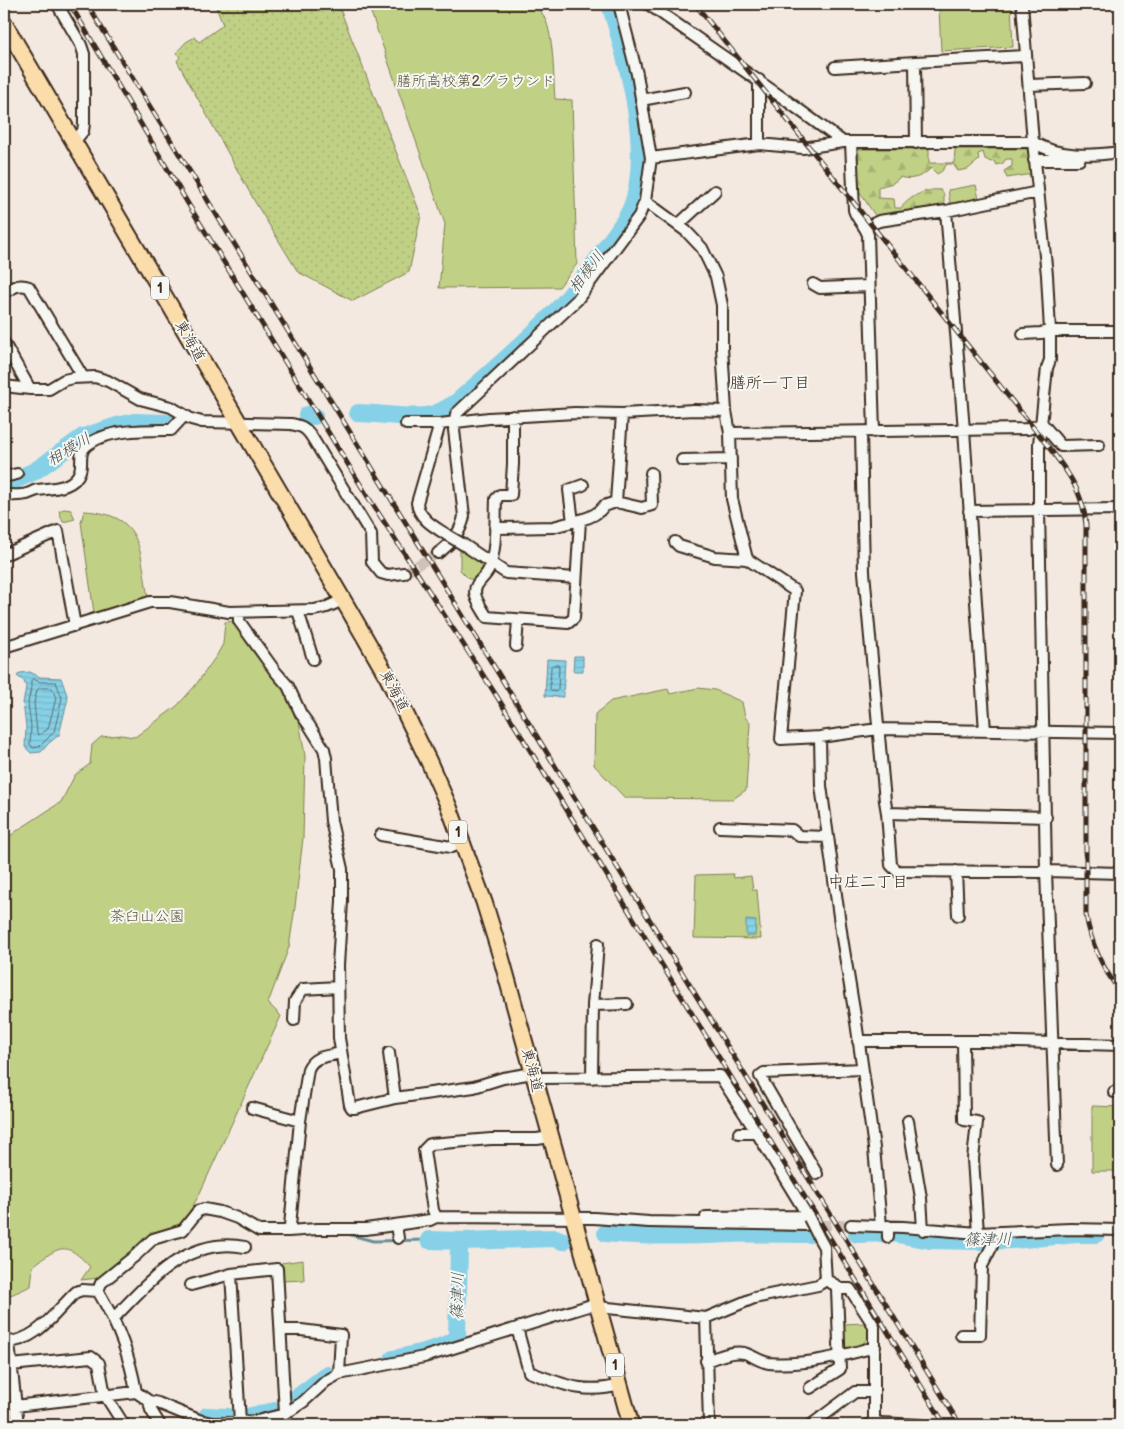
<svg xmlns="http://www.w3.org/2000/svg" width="1124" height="1429" font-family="'Balsamiq Sans','Klee One',sans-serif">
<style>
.grass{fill:url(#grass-dots);stroke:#7e7e52}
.forest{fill:url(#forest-firs);stroke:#7e7e52}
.green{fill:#c0d186;stroke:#7e7e52}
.water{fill:url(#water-rules);stroke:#688e97}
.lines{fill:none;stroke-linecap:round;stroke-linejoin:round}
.shore{stroke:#596d6e;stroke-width:1}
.stream{stroke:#688e97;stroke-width:3}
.river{stroke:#86d1e7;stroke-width:18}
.minor-tunnel{stroke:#cec3ba;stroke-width:10;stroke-dasharray:10 5;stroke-linecap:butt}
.minor-casing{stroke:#3b2a1e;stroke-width:14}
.highway-casing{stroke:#3b2a1e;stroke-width:19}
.minor{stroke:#f6f6f2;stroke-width:10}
.highway{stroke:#fbddab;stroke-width:15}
.rail-casing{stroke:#3b2a1e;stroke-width:5}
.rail{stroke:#f6f6f2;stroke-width:3;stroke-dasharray:9;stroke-linecap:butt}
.minor-bridge-casing{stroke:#3b2a1e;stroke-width:14;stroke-linecap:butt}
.minor-bridge{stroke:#f6f6f2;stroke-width:10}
.labels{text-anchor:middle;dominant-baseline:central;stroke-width:4;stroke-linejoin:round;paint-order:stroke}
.shield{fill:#f6f6f2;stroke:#73675e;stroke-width:1}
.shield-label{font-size:14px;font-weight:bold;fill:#3b2a1e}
.park-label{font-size:15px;fill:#5c5438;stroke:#f6f6f2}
.street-label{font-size:15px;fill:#3b2a1e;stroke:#f6f6f2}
.water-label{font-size:16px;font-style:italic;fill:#4e5450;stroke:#f6f6f2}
.neighbourhood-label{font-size:16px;fill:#3b2a1e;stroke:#f6f6f2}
</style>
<defs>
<pattern id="grass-dots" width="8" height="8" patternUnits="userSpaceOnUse" patternTransform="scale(1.25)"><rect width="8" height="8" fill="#c0d186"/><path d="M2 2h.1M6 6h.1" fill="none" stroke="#a6b473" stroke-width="1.8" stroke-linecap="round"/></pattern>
<pattern id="forest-firs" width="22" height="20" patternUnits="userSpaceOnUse" patternTransform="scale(1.25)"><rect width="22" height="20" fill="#c0d186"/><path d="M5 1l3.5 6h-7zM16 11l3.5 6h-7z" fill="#a6b473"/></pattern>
<pattern id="water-rules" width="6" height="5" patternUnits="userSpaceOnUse" patternTransform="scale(1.25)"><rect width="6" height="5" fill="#86d1e7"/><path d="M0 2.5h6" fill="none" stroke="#75b4c6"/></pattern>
</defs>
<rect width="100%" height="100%" fill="#f3e9e1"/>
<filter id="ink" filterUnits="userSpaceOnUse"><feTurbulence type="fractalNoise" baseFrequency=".02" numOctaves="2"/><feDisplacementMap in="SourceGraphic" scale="10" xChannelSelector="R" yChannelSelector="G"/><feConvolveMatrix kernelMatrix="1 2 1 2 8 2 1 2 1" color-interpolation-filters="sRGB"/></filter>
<g filter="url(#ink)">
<path class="grass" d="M223 4H338L421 215 409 272 353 301 298 272 255 202 177 61 180 57 176 53 186 42 195 37 199 42 223 25 216 7Z"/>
<path class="forest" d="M856 149H929V163H954L955 149H1029L1032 174 1007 178 1004 171 1012 166V159H1006L1003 163 997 165 994 161 991 162 985 159 983 152 978 154 979 160 968 169 958 171 953 164H947L942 171 937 174 931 168C923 177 911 181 900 177L893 183 878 187V198L894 199 895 208H901C909 197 926 188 941 190L944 195V205L876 217 857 188Z"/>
<path class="green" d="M368 4H524C528 5 534 6 538 9 555 21 553 79 555 99L572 100 577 264 559 287 439 288 445 224Z
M1011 5 1013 47 941 51 939 8Z
M976 185 979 199 950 203 948 190Z
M64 509 71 510 75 519 63 522 59 511Z
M84 511C144 514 139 550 148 597L139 599 94 613 81 522Z
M460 549 484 564 485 569 473 579H469L460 570Z
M233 621 265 665 285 687 298 715 305 756 303 838 295 907 289 947 268 1003 281 1016 199 1195 184 1222 174 1229 151 1236 99 1278 81 1280 90 1267C65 1239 59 1247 33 1266L31 1286 4 1298V841L18 830 61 802 75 775 90 764 92 745 101 737 120 735 135 737 177 706 195 686 217 655 223 644 225 622Z
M698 688 715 690 742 702 745 717 750 723 746 790 733 799 625 798 594 765 595 714 611 701 668 689 670 694Z
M733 874 734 878 751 876 753 890H757L761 939 694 938 696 875Z
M1092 1106 1120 1107V1171H1092Z
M303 1260 304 1280 282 1281 281 1263Z
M865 1323 868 1326V1338L862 1344 850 1350 843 1345V1324Z"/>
<path class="water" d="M574 656H583V671H573Z
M547 659 565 660 563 697 545 696Z
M30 672 40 677 61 678 68 698 59 735 49 743 41 752 31 753 25 747 26 727 23 703 26 687 24 681 17 676 20 673Z
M746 920 756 921 755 936H746Z"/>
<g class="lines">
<path class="shore" d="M553 665H558L559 667 558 690 556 692 552 691 550 689 551 667Z
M33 679 40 682H56L62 698 54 732 39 747 33 748 30 744 31 726 28 703 31 688V681Z
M40 688H52L56 698 48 729 39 735 37 733 34 703 37 690Z"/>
<path class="stream" d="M344 1233 373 1241 429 1240"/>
<path class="river" d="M358 413C379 413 411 420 431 415 440 413 448 408 456 403 491 372 527 342 559 308 577 289 592 267 607 246 618 230 631 215 635 197 650 140 627 59 610 4
M307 415 314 416
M4 485 35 471 83 437 117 426 134 422 167 423
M606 1233C648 1237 688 1236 730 1234 757 1233 784 1234 811 1234
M857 1234 892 1233 930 1240 980 1241 1012 1240 1077 1234H1096
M429 1240 464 1241
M393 1359C408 1356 447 1348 457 1337L459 1248 464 1241 555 1238 563 1241
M294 1400 327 1375
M207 1416 228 1417
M251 1416 275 1411"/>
<path class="minor-tunnel" d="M404 573 438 553
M806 1225H851"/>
<defs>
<path id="minor" d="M57 4 81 45 84 54V124L83 131 74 142
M648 4 783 98 843 142
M1022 4 1033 142 1047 275 1050 331V360L1047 368 1039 444V510L1046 871 1057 1165
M835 67 915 62
M759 80V144
M1029 85 1085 83
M641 100 685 92
M851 142 854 210C857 220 865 225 868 235L874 432
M916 143 915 62 1026 56
M651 158 759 144 803 148 843 142H1033C1058 158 1091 156 1120 152
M1034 160H1079
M645 201 686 231 702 248 716 277 722 305V348L726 411 730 433 732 499 747 559 795 591 781 739 820 737 878 729 1120 733
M946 211 964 430 985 731
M678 225 715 191
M866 227 879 221 946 211 1038 192
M813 284 820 288 869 286
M4 293C13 287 19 283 29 287L83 377
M1023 334 1041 333 1050 331H1120
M4 343 30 389
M4 386 30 389H49L64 380 73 378 95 377 108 381 140 399 171 407 191 419 202 422 291 424C303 426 307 429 313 439L371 534 372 562 376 567 381 573 388 575 404 573
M1041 422 1061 446 1099 445
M406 424H440L489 418 575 413 622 414 694 410 726 411
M440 424 417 503C419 519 435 527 447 535
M861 432 864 572 885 801 887 813 891 865 897 871 1039 872 1046 871 1120 873
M730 433 1028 429 1041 424
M682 460 731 459
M4 477 17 474
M4 495C11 495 19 496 27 494 30 493 34 491 37 490 52 488 74 489 80 471 83 462 78 453 86 446 106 429 146 430 171 430L184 416
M616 502 622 414
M969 511 1120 509
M580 520C589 518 599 513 604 506L616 502 642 508 652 505 651 473
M573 522 569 490 583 485
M495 528 553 527 580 520 574 618 568 623 487 617C483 610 475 600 475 592 475 581 485 579 489 569 497 548 495 521 496 499L500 495H511L513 464V416
M675 542 679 546 715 557 747 559
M464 545 506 573 576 578
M438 553C451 544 461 533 464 516L454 430 456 414 577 300 639 216 645 201 651 158 637 74 619 4
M4 555 58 531 75 626
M298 611 313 659
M239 612V621L275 671 288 686 301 714 309 725 324 749 326 758 331 821 342 869V901L338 965 339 1038 350 1105 352 1108H355L395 1098 474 1087 503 1078 533 1073
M516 646 518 620
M4 647 150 602H170L229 612 314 610 327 607 343 600
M820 737 821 786 842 938 856 1022 874 1148 881 1226
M887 813 1046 817
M720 827 792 830 799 836 828 837
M381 835 451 847 463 843
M956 871 958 915
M593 1005 627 1004
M294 1020 295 1001 303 989 338 987
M858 1041H986L1120 1045
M963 1041 964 1120 977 1122 973 1159 978 1233
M389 1053 395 1098
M592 1078 593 1005 598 944
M535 1079 543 1078 720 1076 757 1133 809 1218
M1114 1092H1120
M252 1108 300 1121
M908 1121 921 1198 923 1230
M739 1133H757
M817 1174 760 1076 764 1073 862 1069
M436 1217 433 1210 424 1150 430 1144 491 1139H537L550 1137
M706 1217 808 1216
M396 1225 398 1238
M851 1225 903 1227 978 1233 1070 1229 1120 1230
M888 1226V1237
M288 1231 290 1226 300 1121 308 1069C314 1055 327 1057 340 1053
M819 1238 824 1247 826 1280 837 1286V1289H850L874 1326V1421L869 1425
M191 1285 231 1274
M98 1291 101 1283 136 1255 153 1239 183 1230 198 1211 204 1209 220 1212 237 1218 259 1231H288L317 1229H366L430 1220 436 1217 594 1218 649 1222 806 1225
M706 1318 709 1425
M113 1319C149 1282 188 1235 245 1247
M517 1328 529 1372C562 1384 584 1395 620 1385
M281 1330H301L341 1335 339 1374
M961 1335H980L982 1266 992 1246 993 1234
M4 1342C36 1343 55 1312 76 1292L82 1290 98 1291C117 1323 130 1355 136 1392L149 1401 158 1403 199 1420 212 1423 257 1421 281 1415 291 1410 303 1402 326 1381 339 1374 424 1357 588 1306 706 1318 754 1298 818 1285 826 1280
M9 1343 18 1425
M706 1361C718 1357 731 1351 744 1353 752 1355 760 1362 769 1363 804 1366 841 1356 875 1347
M11 1365 91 1357 99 1363 105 1395 124 1425
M810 1388 840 1369 837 1289
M149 1401 151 1410 160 1425
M15 1406 136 1392
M874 1421 881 1423 920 1425
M240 1422 231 1274 277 1269 285 1413
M811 1425 855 1392H874"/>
<path id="highway" d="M4 23 349 610 387 676 429 762 449 807 484 902 501 957 631 1425"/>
</defs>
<use href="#minor" class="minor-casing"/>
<use href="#highway" class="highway-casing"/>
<use href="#minor" class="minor"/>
<use href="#highway" class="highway"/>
<defs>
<path id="rail" d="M70 4 187 202 368 497 496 695 945 1425
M87 4 960 1425
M695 4 1040 436C1062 465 1083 487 1086 525V915C1091 944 1102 968 1120 991"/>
</defs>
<use href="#rail" class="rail-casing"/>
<use href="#rail" class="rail"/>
<defs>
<path id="minor-bridge" d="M447 535 464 545
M809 1218 819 1238"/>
</defs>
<use href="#minor-bridge" class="minor-bridge-casing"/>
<use href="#minor-bridge" class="minor-bridge"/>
</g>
</g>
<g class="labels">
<g class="shield">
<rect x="151" y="276.5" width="18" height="23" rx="4"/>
<rect x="449" y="820.5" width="18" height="23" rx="4"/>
<rect x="606" y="1353.5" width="18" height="23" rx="4"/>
</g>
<g class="shield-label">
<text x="160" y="288">1</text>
<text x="458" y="832">1</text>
<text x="615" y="1365">1</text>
</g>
<g class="park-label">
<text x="476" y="81">膳所高校第2グラウンド</text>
<text x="147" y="916">茶臼山公園</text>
</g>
<g class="street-label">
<text transform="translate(190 341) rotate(60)">東海道</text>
<text transform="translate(394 691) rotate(62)">東海道</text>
<text transform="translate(532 1070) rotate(75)">東海道</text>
</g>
<g class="water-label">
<text transform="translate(587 272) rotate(-53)">相模川</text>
<text transform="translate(69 450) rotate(-31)">相模川</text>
<text transform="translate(988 1240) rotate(-1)">篠津川</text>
<text transform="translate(458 1296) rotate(-89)">篠津川</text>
</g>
<g class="neighbourhood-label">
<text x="770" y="383">膳所一丁目</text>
<text x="868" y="882">中庄二丁目</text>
</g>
</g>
<rect width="1124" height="1429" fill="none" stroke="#f6f6f2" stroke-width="20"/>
<rect x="10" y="10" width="1104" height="1409" fill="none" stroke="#3b2a1e" stroke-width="2" filter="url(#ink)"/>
</svg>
